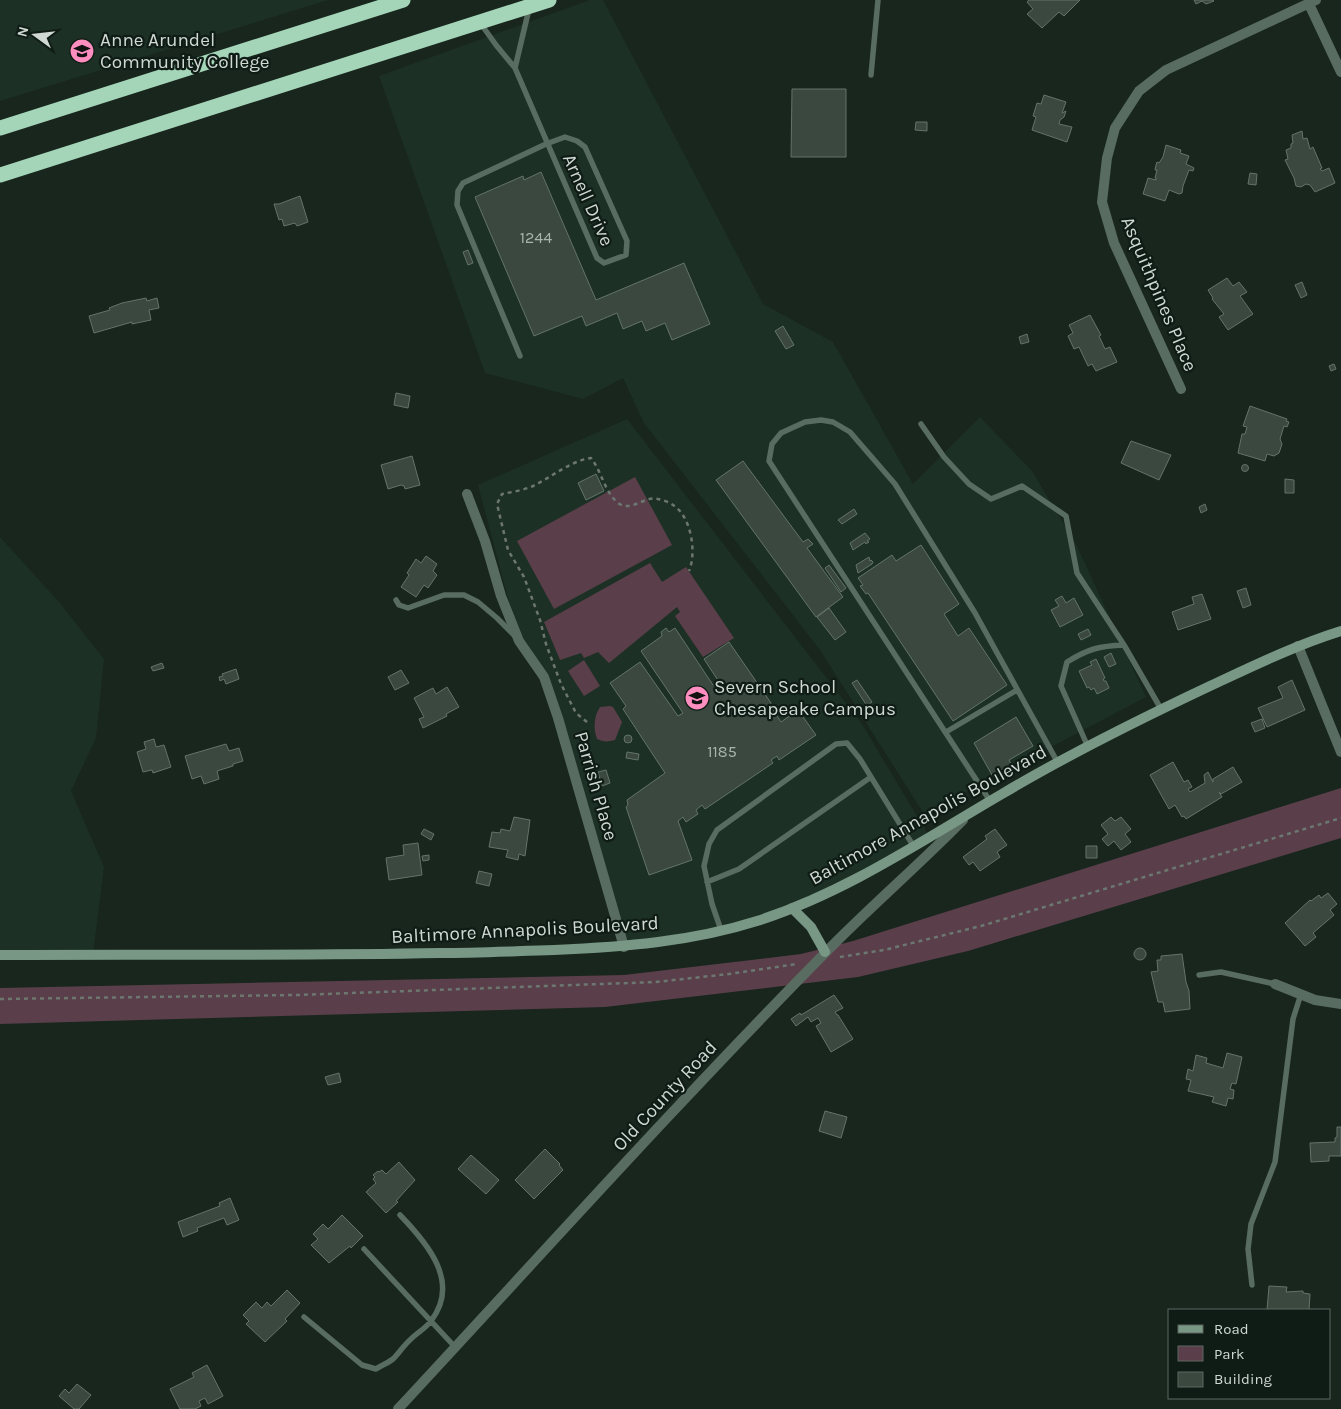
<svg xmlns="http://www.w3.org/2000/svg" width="1341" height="1409" font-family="Karla,sans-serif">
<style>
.built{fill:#1d3025}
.green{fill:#5a3f4a}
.building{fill:#3a483f;stroke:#64746a}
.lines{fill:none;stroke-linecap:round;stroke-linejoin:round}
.path{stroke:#6c7770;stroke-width:2.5;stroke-dasharray:4 4;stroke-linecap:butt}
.lane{stroke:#596c61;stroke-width:5.5}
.street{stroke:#596c61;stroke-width:10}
.secondary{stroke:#789784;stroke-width:10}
.highway{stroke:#a5d5b8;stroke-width:15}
.labels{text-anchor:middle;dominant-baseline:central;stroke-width:4.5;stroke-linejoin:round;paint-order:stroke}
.number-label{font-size:16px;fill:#aab4ae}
.poi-label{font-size:19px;fill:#d0d8d3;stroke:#0f1c15;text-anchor:start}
.street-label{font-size:19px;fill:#d0d8d3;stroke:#0f1c15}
</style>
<rect width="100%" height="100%" fill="#18261e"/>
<path class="built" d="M0 0H328L0 101Z
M590 0H603L763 304 833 342 913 484 980 417 1032 471 1077 546 1146 697 924 814 820 650 644 423 623 378 583 399 485 373 379 76Z
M627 419 862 724 930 838 854 880 756 922 624 947 544 677 519 640 478 485Z
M0 537 59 602 104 659 96 738 71 791 104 867 93 954 0 955Z"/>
<path class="green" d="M635 477 672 545 554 609 517 541Z
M650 563 662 582 686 567 734 638 703 657 675 616 680 612 677 607 609 663 598 652 584 658 581 653 560 660 544 622Z
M584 660 600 686 584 696 568 671Z
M610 706 613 707 622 722 615 740C608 742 603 742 597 739 593 728 594 716 600 707Z
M1341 788V838L968 951 858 977 605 1007 0 1024V988L624 975 801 954 853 941Z"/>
<path class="building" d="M1029 0H1080L1064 16 1059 12 1042 28 1027 14 1033 9 1027 2Z
M1194 0H1213L1214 1 1206 4 1202 1 1196 4Z
M792 89H846V157H791Z
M1044 95 1066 102 1062 113 1066 111 1064 117 1060 120 1059 124 1072 127 1067 142 1032 130 1036 117 1033 116 1037 103 1041 104Z
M916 122H927V131L915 130Z
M1302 131 1303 139 1307 138 1310 149 1313 147 1322 168 1320 169 1322 171 1329 168 1335 183 1315 192 1310 185 1306 184 1301 187 1296 186 1294 178 1285 160 1288 159 1286 150 1291 148V144L1293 143 1292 135Z
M1166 145 1181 150 1180 153 1189 156 1186 164 1194 168 1193 171 1189 170 1183 186 1182 193 1179 194 1169 190 1165 201 1143 194 1148 178 1156 180V178H1155L1157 170H1155L1156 165 1157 162 1159 163 1163 157Z
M541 172 596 300 684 263 710 324 672 340 665 323 646 331 642 321 623 329 617 313 586 326 582 316 534 336 475 197 523 176 524 180Z
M1250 173 1257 174 1256 185 1248 184Z
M300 196 308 222 297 226 295 223 284 226 282 219 279 220 274 204H279Z
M468 250 473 263 468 265 463 252Z
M1227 278 1233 286 1239 282 1247 292 1240 296 1253 314 1228 330 1219 317 1224 314 1212 299 1213 298 1208 290Z
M1302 282 1307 295 1301 298 1295 285Z
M146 298 147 301 157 298 159 308 149 310 151 320 132 324V322L94 333 89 316 110 310 109 308 122 303Z
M1090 315 1101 335 1099 336 1105 349 1110 347 1117 362 1096 371 1092 364 1088 366 1079 347 1074 349 1068 336 1073 333 1069 325Z
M783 326 794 345 786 349 775 331Z
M1027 334 1029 342 1021 344 1019 337Z
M1334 364 1336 369 1331 371 1329 366Z
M396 393 410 396 408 408 394 405Z
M1250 406 1287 419 1286 421 1289 422 1287 427 1284 426 1280 439 1282 444 1279 453 1274 456 1267 454 1265 461 1238 453 1242 434H1245L1247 427 1243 426Z
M1131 441 1171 455 1159 480 1121 463Z
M412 456 420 485 405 489 404 486 401 485 388 489 381 465Z
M743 461 803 542 808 539 813 544 807 548 843 597 816 617 716 480Z
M1241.5 468a3.5 3.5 0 1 1 7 0a3.5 3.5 0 1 1-7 0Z
M596 474 604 491 586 500 578 483Z
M1285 479 1294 480V493H1285Z
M1205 504 1207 510 1201 513 1199 507Z
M854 509 857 514 842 524 838 520Z
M865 533 870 539 867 541 869 542 866 544 865 542 853 550 850 543Z
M921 545 959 604 944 614 958 636 969 628 1007 685 953 721 868 593 866 594 860 586 863 585 858 578 892 555 896 561Z
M426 556 437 564 433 571 437 575 428 588 424 585 416 597 401 587 409 575 407 573 416 559 421 563Z
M869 557 870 561 871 560 873 562 872 564 858 573 856 565Z
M829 565 846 588 841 592 825 568Z
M1246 588 1251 605 1243 608 1237 591Z
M1202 594 1211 619 1178 630 1172 612 1194 604 1192 597Z
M1062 596 1066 603 1074 598 1083 615 1060 627 1051 610 1059 606 1055 600Z
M829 608 846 632 835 640 817 617Z
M666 628 669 632 675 628 713 685 719 682 704 659 729 642 771 703 770 705 781 722 798 710 816 735 779 760 777 756 771 760 773 763 705 809 702 805 696 810 698 814 686 822 683 817 678 821 692 860 649 875 626 807 628 805 627 800 665 773 623 709 626 706 610 683 640 662 678 716 683 713 641 651 662 636 661 632Z
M1088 629 1091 635 1081 640 1078 634Z
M1111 653 1116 664 1109 667 1104 657Z
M1096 659 1105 678 1103 679 1104 681H1106L1109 688 1097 694 1094 688 1091 690 1089 687 1087 688 1079 671 1092 665 1090 662Z
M162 663 164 668 153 671 151 667Z
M236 669 239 679 226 684 224 679 220 681 219 677 223 676 222 674Z
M401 670 409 683 395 690 388 677Z
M857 680 872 702 867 706 852 683Z
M1292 680 1305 710 1267 727 1258 708 1283 698 1278 687Z
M447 687 459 707 446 714 447 716 423 728 419 719 424 717 414 698 433 688 436 694Z
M1016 717 1033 746 1009 760 1011 764 992 775 974 743Z
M1262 719 1265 728 1255 732 1251 723Z
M624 739a4 4 0 1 1 8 0a4 4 0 1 1-8 0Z
M154 739 156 747 164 745 171 767 153 773 152 770 143 772 137 752 146 749 144 742Z
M226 744 229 751 239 748 243 761 233 764V766L217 771 219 779 204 784 201 776 192 779 185 756Z
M627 752 639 754 638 760 626 758Z
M1173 762 1184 782 1188 780 1192 787 1188 789 1190 792 1205 783 1204 775 1208 772 1213 782V779L1233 767 1242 782 1221 794 1219 792 1222 797 1186 819 1184 816 1182 817 1175 805 1169 809 1150 775Z
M606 770 610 783 602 786 598 772Z
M514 817 530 820 525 856 519 854 518 860 506 857 508 850 489 847 492 832 500 833 501 829 510 831Z
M1111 817 1115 821 1121 817 1131 829 1125 834 1131 842 1121 850 1114 841 1108 846 1102 839 1108 834 1101 825Z
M424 829 434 834 431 840 421 834Z
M995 829 1007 845 997 852 1000 857 980 871 973 862 969 865 963 857 987 839 985 836Z
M418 843 422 875 389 880 386 858 404 855 403 845Z
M1086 846H1097V858H1086Z
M429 855V860L423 861 422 856Z
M479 871 492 874 489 886 476 883Z
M1328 893 1337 904 1330 910 1334 915 1313 933 1316 937 1305 946 1285 923 1310 900 1311 901 1319 895 1321 898Z
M1134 954a6 6 0 1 1 12 0a6 6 0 1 1-12 0Z
M1182 954 1186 982 1189 991 1190 1009 1165 1012 1163 1002H1158L1151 972 1158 971 1157 960H1161V956Z
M834 995 843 1008 835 1012 837 1015H838L853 1039 831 1052 816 1026 821 1023 818 1018 811 1022 808 1017 796 1026 791 1019 800 1013 801 1015Z
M1227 1053 1242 1057 1236 1084 1232 1083 1230 1089 1234 1090 1233 1099 1228 1098 1226 1106 1212 1102 1214 1097 1188 1091 1191 1080 1186 1079 1188 1069 1193 1071 1196 1055 1207 1058 1206 1063 1223 1068Z
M339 1073 341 1082 328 1085 325 1077Z
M825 1111 847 1117 841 1138 819 1131Z
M1337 1127H1341V1156H1329V1161L1311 1162 1310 1143 1335 1142V1138L1337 1137Z
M545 1149 560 1164 559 1165 563 1170 534 1199 515 1180Z
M471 1155 499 1180 486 1194 458 1169Z
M399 1162 415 1180 396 1201 398 1202 386 1213 366 1192 376 1183 373 1179 375 1177 373 1175 378 1171 379 1172 382 1170 386 1174Z
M230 1198 239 1220 227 1225 224 1218 197 1228 198 1231 183 1237 178 1222 220 1206 219 1203Z
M342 1215 363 1236 351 1248 350 1246 329 1263 311 1245 318 1239 313 1234 323 1224 328 1229Z
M1269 1286 1287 1287 1286 1292 1303 1291V1293L1310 1294 1309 1310H1267Z
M287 1290 300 1303 285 1319 287 1321 265 1342 246 1324 249 1321 243 1315 256 1302 262 1308 267 1302 271 1306Z
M207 1365 223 1396 208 1404 205 1398 199 1401 201 1406 195 1409H180L170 1389 194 1377 192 1373Z
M77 1384 91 1395 79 1409H74L59 1396 65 1389 69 1393Z"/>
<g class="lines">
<path class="path" d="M587 722 576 713 561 684 546 644 540 620 524 577 508 550 497 504 502 494C512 492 524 490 533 486 552 477 570 461 591 458 602 472 604 491 618 503 631 513 645 495 658 499 663 500 669 502 673 505 691 516 697 552 689 571
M840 957 884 950 981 926 1341 818
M0 999 297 995 656 982 729 974 797 964"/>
<path class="lane" d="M481 24 496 45 515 68 597 258 604 263 626 255 627 241 585 147 577 141 565 137 546 144 463 183 458 191 457 205 520 356
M515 68 529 9
M871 75 878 0
M921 424 944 457 969 484 991 499 1022 486 1066 516 1077 573 1124 645 1161 709
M396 600 399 605 408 608 444 595H464L478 602 497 618 514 635
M946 732 1017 690
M1088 747 1061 686 1067 662C1088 649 1099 646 1124 645
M990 801 769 461 772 444 781 433 805 422 821 420 833 422 850 432 895 484 975 613 1058 763
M707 882 739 869 871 777
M721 930 712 904 704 866 709 844 717 830 836 744 847 743 860 759 914 847
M1199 975 1221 972 1275 984
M364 1249 455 1347
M1252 1285 1248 1249 1251 1224 1275 1162 1293 1019 1301 994
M304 1317 362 1365 376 1369C382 1365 388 1363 393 1359 399 1353 404 1345 411 1339 417 1333 426 1328 431 1321 461 1282 427 1243 400 1215"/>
<path class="street" d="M1309 4 1341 72
M1181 389 1114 243 1102 202 1107 158 1115 128 1139 91 1166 70 1316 0
M467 494 485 541 501 596 519 641 544 677 558 718 624 947
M1298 646 1341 752
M1275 984 1315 1000 1341 1004
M398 1409C540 1256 680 1100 827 951 871 906 919 865 963 820"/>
<path class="secondary" d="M792 908 811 927 825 952
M0 955C147 954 293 956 440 953 478 953 516 951 554 950 622 947 691 942 757 921 845 893 923 840 1002 794 1069 754 1140 719 1210 686 1253 666 1296 645 1341 631"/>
<path class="highway" d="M0 128 403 0
M0 175 549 0"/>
</g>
<defs>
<symbol id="university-disc" viewBox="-11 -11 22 22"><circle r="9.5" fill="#fd8ebf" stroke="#0f1c15"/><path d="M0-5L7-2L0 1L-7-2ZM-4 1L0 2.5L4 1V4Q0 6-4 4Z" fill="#111"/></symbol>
<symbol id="school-disc" viewBox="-11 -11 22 22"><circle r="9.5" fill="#fd8ebf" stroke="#0f1c15"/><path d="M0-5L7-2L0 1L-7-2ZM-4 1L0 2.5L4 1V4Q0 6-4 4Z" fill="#111"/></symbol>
</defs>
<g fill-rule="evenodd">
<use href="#university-disc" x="68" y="37" width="28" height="28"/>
<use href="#school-disc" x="683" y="684" width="28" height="28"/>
</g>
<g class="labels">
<g class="number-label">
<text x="536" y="237">1244</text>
<text x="722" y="751">1185</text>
</g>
<g class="poi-label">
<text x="100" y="40">Anne Arundel<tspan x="100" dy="22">Community College</tspan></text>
<text x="714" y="687">Severn School<tspan x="714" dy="22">Chesapeake Campus</tspan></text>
</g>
<g class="street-label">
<text transform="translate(588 200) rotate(66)">Arnell Drive</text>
<text transform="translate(1159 294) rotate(67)">Asquithpines Place</text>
<text transform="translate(596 786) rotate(74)">Parrish Place</text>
<text transform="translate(928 815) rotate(-29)">Baltimore Annapolis Boulevard</text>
<text transform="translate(525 930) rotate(-3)">Baltimore Annapolis Boulevard</text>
<text transform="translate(665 1096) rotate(-47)">Old County Road</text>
</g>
</g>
<rect x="1168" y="1309" width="162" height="90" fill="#0f1c15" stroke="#5c6761"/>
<rect x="1178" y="1325" width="25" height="8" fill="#789784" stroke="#5c6761"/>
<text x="1214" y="1334" font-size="15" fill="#d0d8d3">Road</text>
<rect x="1178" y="1346" width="25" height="15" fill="#5a3f4a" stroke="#5c6761"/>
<text x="1214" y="1359" font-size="15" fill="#d0d8d3">Park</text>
<rect x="1178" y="1372" width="25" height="15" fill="#3a483f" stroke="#5c6761"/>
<text x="1214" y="1384" font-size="15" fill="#d0d8d3">Building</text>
<g transform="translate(35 35) rotate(285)" stroke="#0f1c15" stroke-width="4" paint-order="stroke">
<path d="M0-4L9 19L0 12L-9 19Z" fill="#d0d8d3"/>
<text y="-8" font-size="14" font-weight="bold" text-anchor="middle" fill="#d0d8d3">N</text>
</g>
</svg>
